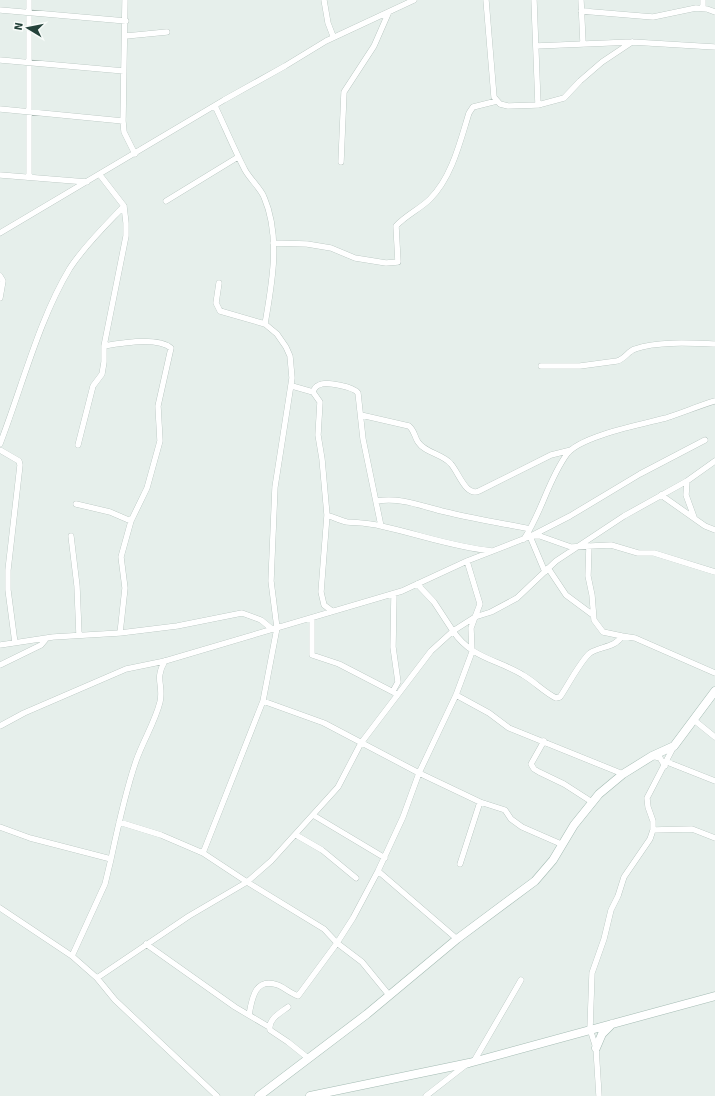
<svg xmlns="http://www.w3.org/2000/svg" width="715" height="1096" font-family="Signika,sans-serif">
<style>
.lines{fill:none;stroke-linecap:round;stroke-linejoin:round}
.street-casing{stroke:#a8b8b2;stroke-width:6}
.secondary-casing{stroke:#a4bbb3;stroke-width:9}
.street{stroke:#fff;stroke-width:5.5}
.secondary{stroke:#fff;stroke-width:8}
</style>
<rect width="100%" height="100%" fill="#e6efeb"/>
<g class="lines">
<defs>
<path id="street" d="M125 0 123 121 124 132 135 154
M324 0 328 23 333 36
M486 0 494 97 500 104 508 106 538 105 564 98 580 81 602 62 632 42
M534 0 538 105
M581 0 583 43
M703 0V8
M0 10 126 21
M581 11 653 17 696 8 707 9 715 12
M126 36 167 32
M536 46 632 42 715 47
M0 60 124 71
M215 106C225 127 234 149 245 170 250 179 261 189 264 197 281 237 272 283 265 324
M0 109 123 121
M341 162 344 92 374 46 388 14
M0 175 87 182
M29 177V0
M166 201 238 157
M0 233 224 100 285 66 326 41 414 0
M273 243 307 244 331 248 355 258 386 263 398 262 396 226C406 215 420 209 430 199 452 177 460 142 469 113L473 107 497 101
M0 276 3 281 0 298
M219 283 216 303 220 311 265 324 277 334 286 347 290 356 292 378 275 487 271 581 277 628 263 701 203 853 247 882 271 861 338 787 361 743 431 651 453 631 434 602 417 584
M104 346C120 343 158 337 171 348L158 406 160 441 147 488 131 521 121 557 125 588 120 633
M541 366H580L617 361C625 359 628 351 635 349 655 341 693 343 715 344
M292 386 313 392 320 402 318 435 322 459 327 515 321 592 324 605 332 611
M313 392C314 389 316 386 319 385 326 381 354 387 358 393L363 439 381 526
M361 415 409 426C415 431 414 436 418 442 425 453 443 454 451 464 459 473 466 497 479 491L551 455 571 450
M705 440 640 474 570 516 531 536H540L571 547 611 545 638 553H654L715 572
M0 444C22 387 39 319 70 268 85 245 106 225 124 206
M78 445 93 386 102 374 104 362V346L126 236V223L124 206 100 175
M0 450 19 461 20 465 8 570V590L15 643
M687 481 686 495 694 517
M661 495 705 526 715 530
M377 501C402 497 423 507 446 512 474 519 502 523 530 529
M76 504 110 512 131 521
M327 515C333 517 341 521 347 522 359 523 369 523 381 526 418 534 453 547 492 551
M529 534 545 572
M71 536 77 586 79 635
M524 539C542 512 548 480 567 454 580 436 643 424 666 418 682 413 698 406 715 401
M589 546 588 576 592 595 594 620 603 632 622 636
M467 561 480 604 475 617 453 631C472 659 497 659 523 675 535 682 544 692 556 698L560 697C567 687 581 660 590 653 600 646 615 648 622 636L635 638 715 673
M548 568 566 595 593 615
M312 618V655L339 664 397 694
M0 645 53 637 120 633 177 626 242 613 261 620 272 629
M0 665 41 645 46 639
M393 691 398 682 393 647 394 594
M456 695 489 713 509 728 623 774
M263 701 324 723 419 773 456 695 472 652 471 628 475 617 491 612 517 598 556 561 624 516 687 481 715 461
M694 720 715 737
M0 726 24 713 126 669 165 661 402 591 467 561 531 536
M544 741 531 764 534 769 539 772 564 784 592 802
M652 756 660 758 665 766
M667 762 715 781
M313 815 385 858
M119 822 161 835 203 853
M0 827 30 838 111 859C118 826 125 793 136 761 143 741 155 722 160 702 164 686 154 679 165 661
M653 830 692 829 715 838
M296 835 322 850 356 878
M460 864 480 802
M378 871 353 918 337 943 362 962 389 995
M0 908 72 956 97 978 189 916 247 882 324 929 337 943 298 996C290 993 285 988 278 985 255 977 252 998 249 1015
M457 939 378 871 403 817 419 773 480 802 505 810 511 819 522 827 561 844
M146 944 235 1007 269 1027
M72 956 105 884 111 859
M97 978 115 1000 217 1096
M288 1007C280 1013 268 1019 270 1030L288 1042 308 1058
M474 1061 521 980
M426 1096 467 1064
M599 1096 596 1048 590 1029 592 973 604 939 611 910 618 896 624 877 650 839 653 830V821L648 807 647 798 674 746"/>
<path id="secondary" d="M596 1048 602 1034 612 1024
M259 1096 367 1014 457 939 535 881 553 860 574 825 599 794 623 774 652 756 674 746 715 691
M310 1096 469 1063 715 996"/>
</defs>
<use href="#street" class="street-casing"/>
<use href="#secondary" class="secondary-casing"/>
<use href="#street" class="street"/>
<use href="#secondary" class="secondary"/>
</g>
<g transform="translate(28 28) rotate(280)" stroke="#f7fbf9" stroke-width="3" paint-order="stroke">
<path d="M0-3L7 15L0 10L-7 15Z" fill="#24423a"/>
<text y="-6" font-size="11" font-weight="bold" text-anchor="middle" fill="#24423a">N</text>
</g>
</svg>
